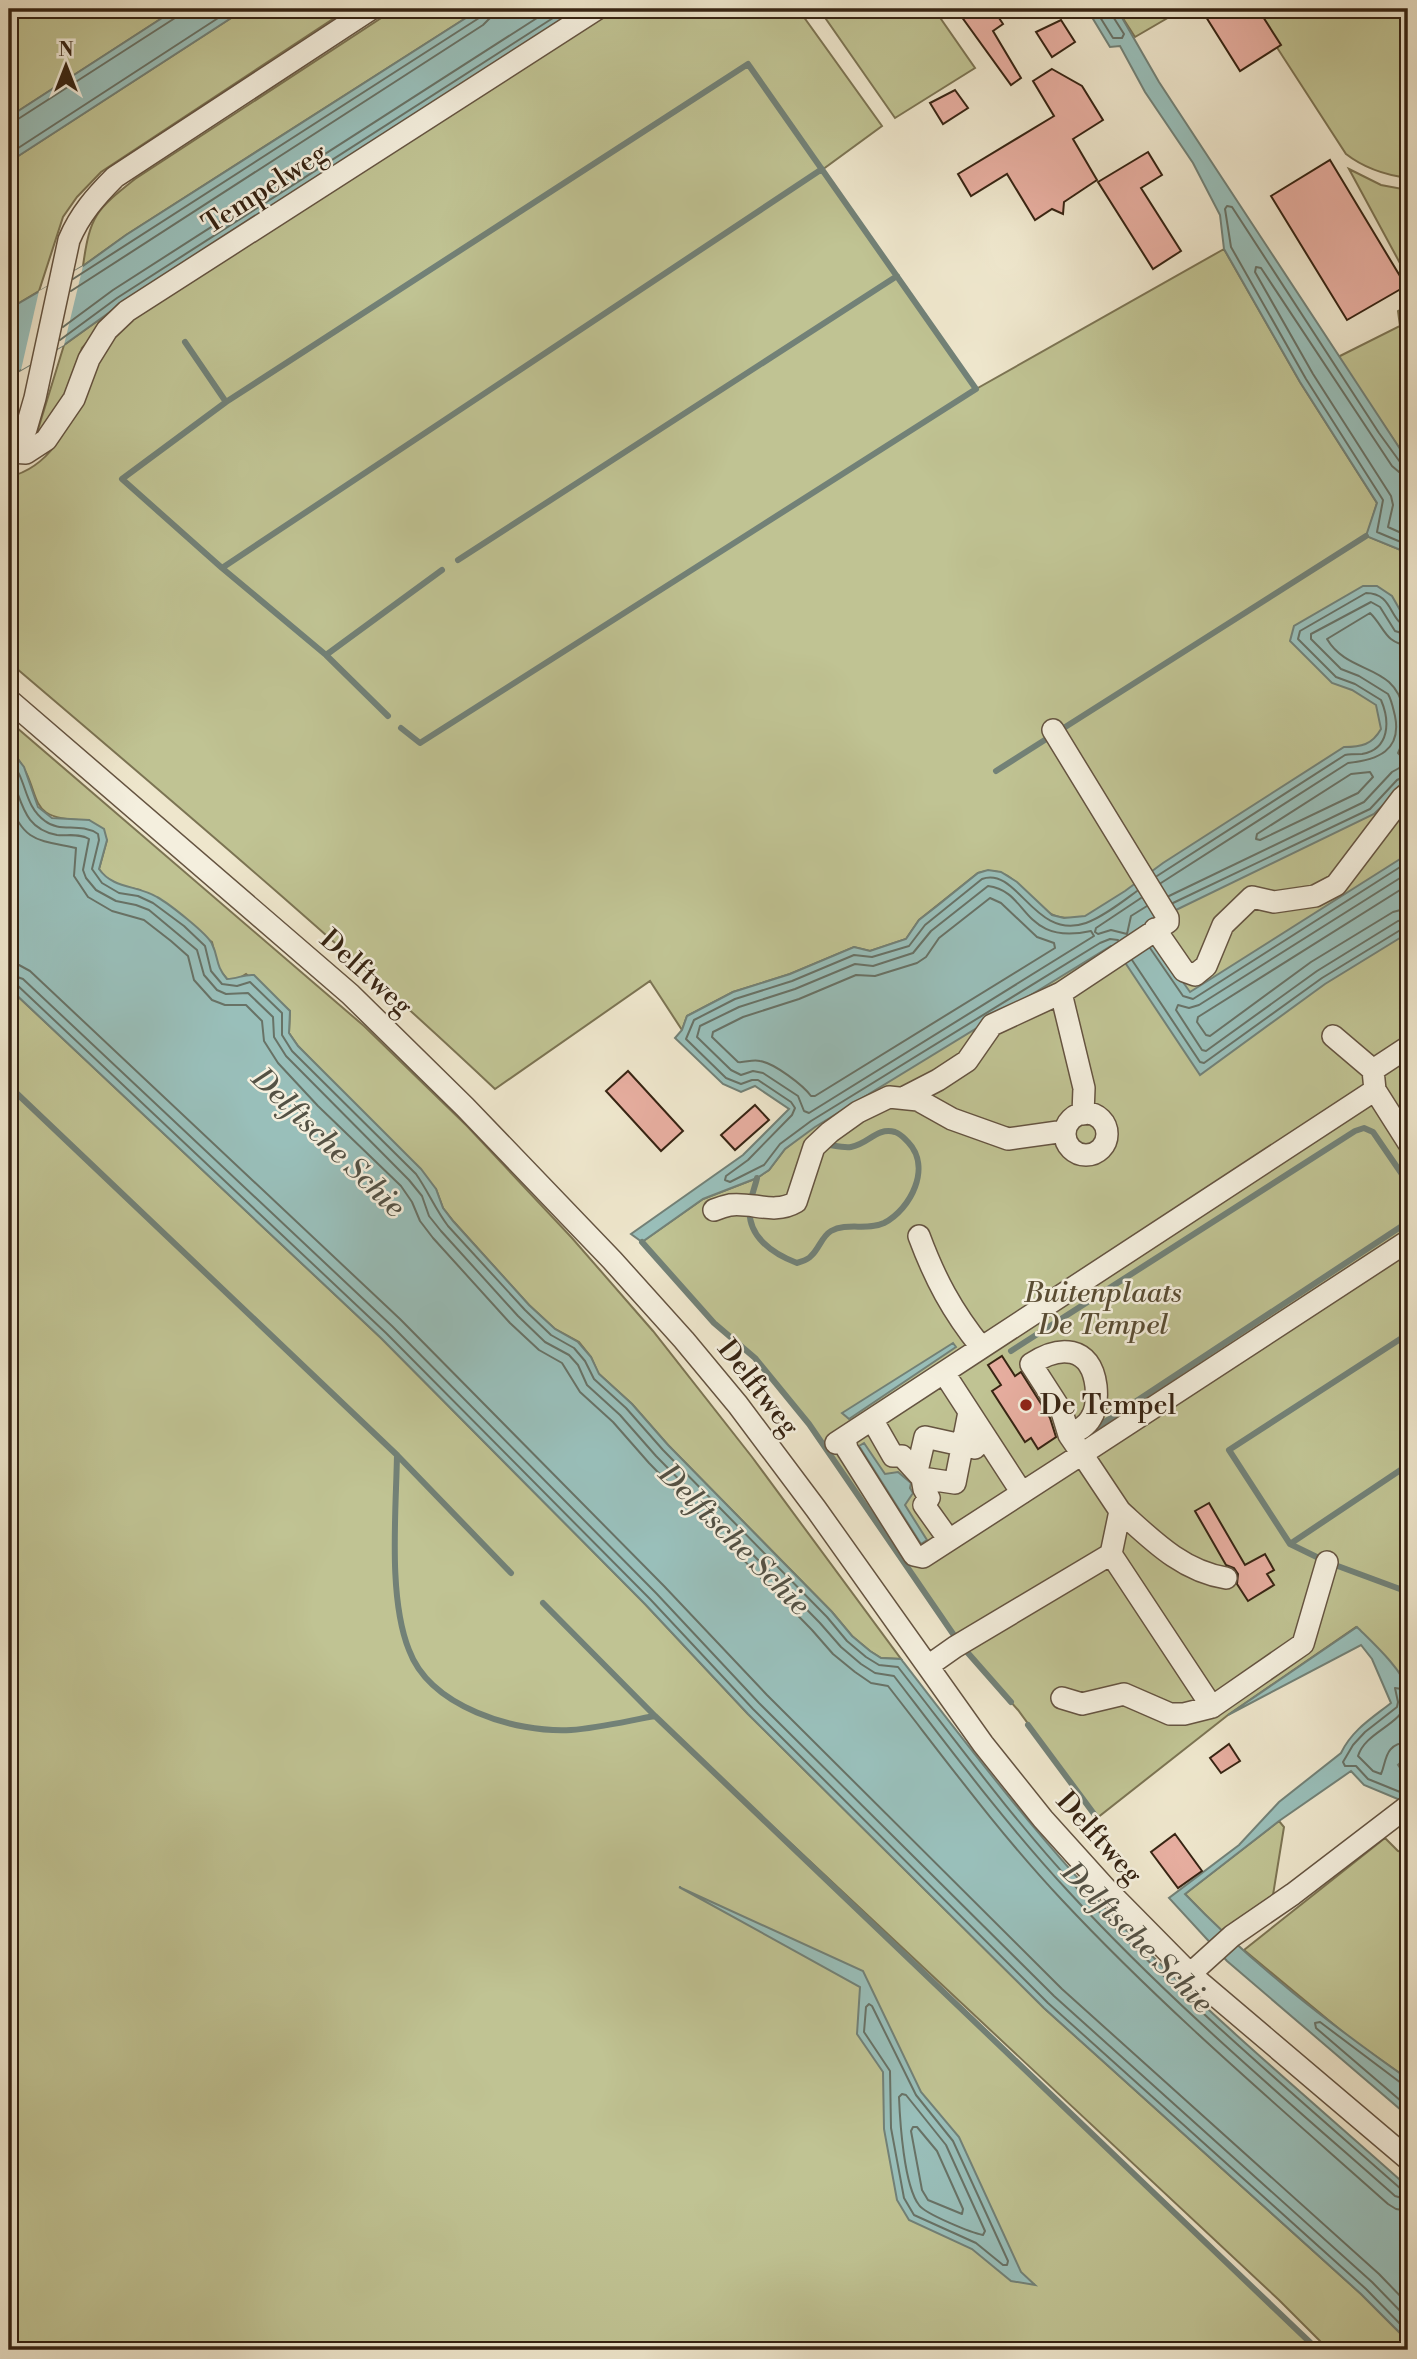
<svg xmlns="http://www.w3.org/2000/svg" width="1417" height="2359" font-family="'Libre Bodoni',serif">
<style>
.green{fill:#c0c393;stroke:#7c7453;stroke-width:2}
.water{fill:#99bfba;stroke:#728177;stroke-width:2}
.pier{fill:#eee6cc}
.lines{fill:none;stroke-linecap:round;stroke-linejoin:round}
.shore{stroke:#687266;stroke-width:2}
.stream{stroke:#728177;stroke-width:6}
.building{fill:#e7aea0;stroke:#372413;stroke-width:2}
.minor-casing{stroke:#655441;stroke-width:24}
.minor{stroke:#f4efde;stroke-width:21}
.poi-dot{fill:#8f2418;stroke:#f4efde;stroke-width:2.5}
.labels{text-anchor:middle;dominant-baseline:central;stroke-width:5;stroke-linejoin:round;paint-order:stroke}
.street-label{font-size:28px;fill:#372413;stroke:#f4efde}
.park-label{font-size:28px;font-style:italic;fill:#594c33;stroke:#f4efde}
.poi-label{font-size:28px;fill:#372413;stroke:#f4efde;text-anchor:start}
.water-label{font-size:30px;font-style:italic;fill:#545245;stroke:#f4efde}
</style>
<rect width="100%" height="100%" fill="#eee6cc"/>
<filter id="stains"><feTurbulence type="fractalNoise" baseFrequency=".00286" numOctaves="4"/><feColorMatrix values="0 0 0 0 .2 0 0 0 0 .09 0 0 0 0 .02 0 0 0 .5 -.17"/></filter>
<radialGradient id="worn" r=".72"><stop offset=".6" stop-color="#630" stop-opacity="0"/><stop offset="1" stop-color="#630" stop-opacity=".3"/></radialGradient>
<path class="green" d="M9 9H176L9 117Z
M245 9H348L101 172 77 197 63 217 39 291 9 309V162Z
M395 9H480L126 235 83 266C90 215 96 210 135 179Z
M610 9H798L882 126 822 170 976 389 1224 249 1300 382 1377 503 1367 536 1408 553V1692L1405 1682 1356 1627 1228 1715 1097 1818 1018 1710 960 1644 809 1424 755 1358 714 1323 642 1242 703 1199 757 1178 769 1170 785 1149 1076 918C1068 918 1061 919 1053 915 1026 903 1014 861 978 873L919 920 906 939 870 951 854 947 790 974 733 992 687 1016 682 1030 650 981 495 1089C338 941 173 802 9 662V477C73 461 76 383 112 338 119 330 129 323 137 316Z
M819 9H934L975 68 895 118Z
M1117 9H1183L1135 37Z
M1252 9H1408V178C1385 175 1364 168 1346 154Z
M1349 169 1381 185 1408 190V278Z
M121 304 82 348 63 399 36 436 64 345Z
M1408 306V461L1338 357 1400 326 1398 311Z
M9 721 364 1026 467 1126 572 1238 653 1331 752 1457 901 1659 881 1658 870 1651 852 1636 832 1612 668 1445 632 1404 598 1373 591 1357 579 1342 555 1329 529 1305 454 1222 443 1208 436 1189 298 1046 289 1033 290 1011 246 974 238 979H227L218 968 212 942 140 890 121 886 105 877 99 869 107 840 89 820C19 821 47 794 14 754L9 753Z
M9 988 381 1338 645 1604 748 1714 1044 2008 1361 2294 1408 2341V2350H1329L1279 2300 722 1779 1318 2350H9Z
M1279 1821 1284 1827 1273 1895 1221 1931 1185 1894Z
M1385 1838 1398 1851 1408 1853V2079L1350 2038 1244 1950Z"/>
<path class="water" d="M176 9H245L9 162V117Z
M480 9H580L121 304 64 345 9 377V309L83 266 126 235Z
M1087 9H1117L1159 82 1408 461V553L1366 536 1377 503 1300 382 1224 249 1220 215 1193 163 1145 92 1120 46 1110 47Z
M1363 586H1377L1392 596 1408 624V781L1374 814 1143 926 1190 992 1408 854V933L1325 984 1200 1075 1114 946H1111L815 1127 785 1149 769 1170 757 1178 703 1199 642 1242 631 1234 743 1155 789 1109 755 1086 741 1092 723 1084 675 1038 682 1030 687 1016 733 992 790 974 854 947 870 951 906 939 919 920 937 906 978 873 988 870 1001 872 1017 882 1052 915 1064 918 1085 916 1125 891 1163 863 1344 747C1361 747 1372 745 1381 729L1376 705 1352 690 1332 683 1290 641 1294 626Z
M9 753 14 754 24 767 38 807 52 818 89 820 104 829 107 840 99 869C113 889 137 885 157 897 168 903 208 934 212 944 219 958 215 965 227 979 237 979 244 974 254 975L290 1011 289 1033 298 1046 421 1169 436 1189 443 1208 453 1221 529 1305 555 1329 578 1342 591 1357 599 1374 632 1404 668 1445 832 1612 852 1636 870 1651 881 1658 901 1659C974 1754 1046 1848 1129 1933 1217 2022 1314 2103 1408 2187V2341L1361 2294 1044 2008 748 1714 645 1604 381 1338 9 988Z
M953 1343 956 1347 849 1419 842 1413Z
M864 1443 885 1474 898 1472 911 1483 910 1488 913 1493 905 1505 927 1540 921 1544 859 1446Z
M1357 1627C1372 1642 1402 1669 1408 1690 1412 1710 1408 1735 1408 1756L1398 1765 1408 1779V1799L1405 1802 1364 1785 1351 1771 1279 1821 1185 1894C1252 1964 1330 2024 1408 2079V2116L1227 1961 1169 1898 1239 1845 1279 1802 1341 1753C1352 1730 1372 1718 1391 1703L1372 1659 1361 1645 1228 1715Z
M679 1887 863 1971 921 2092 959 2137 1021 2272 1035 2285 1011 2281 972 2249 909 2220 897 2200 884 2129 883 2072 857 2034 860 1987Z"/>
<path class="pier" d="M83 266 64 345 21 370 39 291Z"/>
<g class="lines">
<path class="shore" d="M1095 9 1113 38H1122L1124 34 1112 15V9
M9 122 15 121 175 18 179 9
M9 154 232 9
M73 279 479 18 483 9
M71 291 483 25 490 18 491 9
M63 327 113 290 551 9
M60 340 117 298 567 9
M1408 464 1400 462 1379 433 1232 207 1227 206 1225 209 1231 247 1306 379 1383 500 1377 532 1408 545
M1408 473 1399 472 1392 466 1261 268 1256 267 1255 272 1313 374 1391 496 1393 505 1388 527 1408 536
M1408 645C1385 644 1384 626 1370 613L1327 639C1349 676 1395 662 1404 711 1408 731 1406 735 1398 753L1401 756H1408
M9 760C28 778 22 804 45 821 60 833 80 822 98 834L99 840 92 869 102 883 119 893 138 896 153 903 184 926 205 946 211 971 222 984 237 986 250 982 282 1013V1035L292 1051 416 1174C428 1191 435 1209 448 1226L525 1310 551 1335 574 1348 585 1361 594 1379 626 1408 663 1450 827 1617 847 1641 866 1657 879 1665 898 1667C956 1741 1011 1817 1075 1886 1176 1995 1290 2091 1401 2189L1408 2191
M1370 772 1373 777 1358 793 1260 840 1256 839 1257 834 1351 774Z
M9 773C23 799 21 828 57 835 67 836 80 833 89 839L83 870 86 878 96 890 116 901 136 905 149 910 197 950 204 975 217 990 226 994 248 993 273 1017 274 1037 286 1056 409 1180 422 1196 429 1216 441 1231 518 1316 545 1342 569 1355 578 1365 587 1385 620 1415 656 1456 820 1623 841 1647 861 1664 875 1673 894 1676C950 1749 1005 1823 1068 1891 1169 2001 1283 2097 1395 2196L1408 2200
M9 802C24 843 39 840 76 848L74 876 88 897 112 911 144 920 171 941 188 956 194 980 212 1000 225 1005H246L262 1021 264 1041 278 1063 318 1106 401 1186 412 1202 420 1221 433 1238 510 1323 539 1350 562 1363 580 1392 613 1422 649 1463 812 1630 833 1654 855 1672 871 1683 888 1686C945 1759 999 1833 1062 1900 1164 2009 1277 2105 1388 2204L1396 2209 1408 2211
M1408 873 1199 1005 1189 1008 1178 1005 1176 1010 1202 1050 1206 1051 1317 971 1398 921 1408 919
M1157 876 1345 755C1350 754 1356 754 1362 754 1390 749 1390 721 1381 700L1355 684 1336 677 1298 639 1300 631 1366 593C1394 593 1389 623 1408 626
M1161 883 1348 763C1377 760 1402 751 1395 716 1393 708 1392 701 1388 694L1359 676 1341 669 1311 639V634L1371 602 1380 607 1395 631 1408 635
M1408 885 1198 1017 1197 1022 1206 1035 1210 1036 1311 962 1393 912 1408 908
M988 886C1030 891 1021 946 1091 931L1094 936 809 1113 804 1111 798 1096 763 1073 753 1071 741 1075 731 1070 697 1037 700 1026 739 1007 795 989 855 964 873 966 913 953 931 931Z
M1169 896 1364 802 1392 772 1401 767H1408
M990 898 1001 903 1037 937 1054 943 1055 948 815 1096H811C803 1085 774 1063 760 1061 752 1059 745 1063 738 1062L712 1037 713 1032 743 1017 799 999 856 975 875 976 917 963 926 957 939 938Z
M1141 898 1096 928 1095 932 1098 934 1111 930 1127 934 1131 916 1147 906
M1173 903 1370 809 1397 780 1408 775
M1118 940 1110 939 1100 943 811 1121 780 1144 764 1165 730 1182 725 1180 726 1176 748 1160 792 1115 795 1108 791 1102 758 1080H752L741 1084 726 1078 686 1039 694 1020 735 999 792 981 854 955 872 957 909 946 925 925 982 879C1018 866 1034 941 1086 923 1103 917 1122 902 1137 891
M1150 948 1183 996 1193 999 1408 862
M1132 960 1200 1062 1204 1063 1322 978 1402 929 1408 928
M9 964 19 965 30 971 400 1319 664 1586 767 1695 1062 1989 1379 2274 1408 2304
M9 974 23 979 392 1326 656 1593 759 1703 1054 1996 1372 2282 1408 2319
M9 983 17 985 386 1333 650 1599 753 1709 1048 2003 1366 2289 1408 2332
M1408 1700C1401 1726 1366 1731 1358 1756L1373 1771 1381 1774C1387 1760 1384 1744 1408 1742
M1405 1794 1368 1779 1356 1766H1345L1343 1762 1353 1745 1365 1732 1397 1707 1398 1702 1395 1688 1408 1690
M869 2004 872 2006 916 2095 953 2141 1008 2261 1007 2265H1003L976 2243 914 2215 904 2198 891 2128 890 2071 864 2032 866 2007Z
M1408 2084 1401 2083 1320 2022 1315 2023 1316 2028 1408 2107
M902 2094 906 2095 946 2145 985 2231 983 2235C972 2233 925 2214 919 2205 904 2186 900 2122 899 2097Z
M913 2127H917L937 2151 963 2209 962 2214 928 2200 922 2190 911 2131Z"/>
<path class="stream" d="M185 342 226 402
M458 560 897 276
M222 568 122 479 226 402 748 64 976 389 420 743 401 728
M326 655 442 570
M388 716 326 655 222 568 822 169
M996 771 1366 536
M9 1086 397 1455 511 1573
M757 1178C755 1187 751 1196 750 1206 746 1236 773 1254 797 1263 802 1261 808 1260 811 1256 819 1249 822 1236 831 1231 847 1222 867 1231 884 1223 911 1209 932 1167 908 1142 904 1138 901 1134 895 1132 876 1127 869 1144 851 1147 845 1148 836 1146 830 1145L827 1142
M642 1242 714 1323 755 1358 809 1424 960 1644 1011 1702
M1408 1334 1229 1450 1290 1544 1327 1562 1408 1592
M1011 1351 1355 1131 1364 1128 1373 1132 1408 1183
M1094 1429 1408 1222
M397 1455C396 1512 388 1598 409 1650 430 1707 515 1733 571 1730 599 1728 627 1721 655 1716
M1290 1544 1408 1465
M543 1603 655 1716 1318 2350
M1028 1725 1097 1818"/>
</g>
<path class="building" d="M956 9H993L1003 24 993 31 1021 78 1011 85Z
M1201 9H1258L1281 45 1240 71Z
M1061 20 1075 42 1052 57 1036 32Z
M1052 69 1082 86 1103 120 1073 139 1097 180 1064 202 1063 214 1052 209 1035 220 1007 174 971 196 958 174 1054 116 1033 81Z
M955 90 968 108 943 124 930 103Z
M1148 152 1162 175 1141 188 1181 251 1153 269 1098 182Z
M1330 160 1406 286 1347 320 1271 196Z
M628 1071 683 1131 661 1151 606 1091Z
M755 1105 769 1120 735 1150 721 1135Z
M1002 1356 1015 1376 1021 1372 1050 1418 1056 1437 1038 1449 1031 1438 1025 1442 992 1391 1001 1385 988 1365Z
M1209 1503 1245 1565 1265 1554 1274 1570 1267 1574 1274 1585 1248 1601 1237 1584 1238 1574 1234 1568 1226 1565 1195 1511Z
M1229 1744 1240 1761 1221 1773 1210 1758Z
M1175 1834 1202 1871 1178 1888 1151 1852Z"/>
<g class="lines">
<defs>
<path id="minor" d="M10 452 26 453 46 440 74 399 89 359 107 330 127 311 597 9
M9 453 26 429 35 398 69 240C80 214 96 196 115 177L371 9
M9 700 350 994 465 1107 612 1260 684 1340 738 1405 816 1509 983 1744 1043 1819 1108 1891 1190 1974 1408 2159
M1155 929 1184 971 1195 975 1206 966 1223 925 1252 897 1274 902 1315 896 1336 885 1402 798 1408 793
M1061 993 1084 1088 1083 1114
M1333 1036 1373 1070 1375 1090 1408 1142
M1373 1070 1408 1047
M905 1097 938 1080 967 1061 992 1025 1061 993 1168 922V918L1053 730
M1065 1134a21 21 0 1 1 42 0a21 21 0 1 1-42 0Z
M714 1210C719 1208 725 1206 730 1205 753 1202 774 1215 796 1202L814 1147 830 1132 858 1112 889 1097 918 1100 952 1119 1008 1139 1065 1131
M919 1236C935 1279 952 1311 981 1347
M944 1373 1022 1493
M873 1421 893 1456H902L922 1478 924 1489 929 1498 924 1505 949 1540
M845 1439 847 1449 914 1555 923 1557 1082 1454 1069 1435 1062 1412 1031 1364C1059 1345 1091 1345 1096 1386 1097 1397 1097 1409 1091 1418 1086 1427 1077 1431 1069 1435
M836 1443 1375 1090
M917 1471 925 1437 975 1448
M922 1478 955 1483 969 1412
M1120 1511C1152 1540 1182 1571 1226 1578
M1327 1562 1303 1644 1212 1707 1111 1554 1120 1511 1082 1454 1408 1241
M928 1666 955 1647 1111 1554
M1062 1698 1082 1704 1124 1694 1170 1714H1184L1212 1707
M1190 1974 1232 1936 1293 1894 1408 1806"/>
</defs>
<use href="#minor" class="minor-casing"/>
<use href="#minor" class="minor"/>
</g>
<circle class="poi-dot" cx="1026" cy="1405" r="7"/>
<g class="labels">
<g class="street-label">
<text transform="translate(265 189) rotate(-33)">Tempelweg</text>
<text transform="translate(366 973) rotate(42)">Delftweg</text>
<text transform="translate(758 1388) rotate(52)">Delftweg</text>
<text transform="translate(1099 1838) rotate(48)">Delftweg</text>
</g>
<g class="park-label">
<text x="1103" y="1293">Buitenplaats<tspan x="1103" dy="32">De Tempel</tspan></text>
</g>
<g class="poi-label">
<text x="1040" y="1405">De Tempel</text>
</g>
<g class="water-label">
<text transform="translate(328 1143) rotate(44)">Delftsche Schie</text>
<text transform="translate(734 1540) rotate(45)">Delftsche Schie</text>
<text transform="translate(1137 1938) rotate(45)">Delftsche Schie</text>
</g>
</g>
<rect width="1417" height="2359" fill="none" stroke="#eee6cc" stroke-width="35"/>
<rect x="10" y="10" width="1396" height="2338" fill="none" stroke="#372413" stroke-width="3.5"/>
<rect x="18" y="18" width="1382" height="2324" fill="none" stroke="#372413" stroke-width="2"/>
<g transform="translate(66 66)" stroke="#f4efde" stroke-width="5" paint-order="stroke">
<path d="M0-5L12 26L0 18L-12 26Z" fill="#372413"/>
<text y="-10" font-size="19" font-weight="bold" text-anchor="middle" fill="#372413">N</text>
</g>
<rect width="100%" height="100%" filter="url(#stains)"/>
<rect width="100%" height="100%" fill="url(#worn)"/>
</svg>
